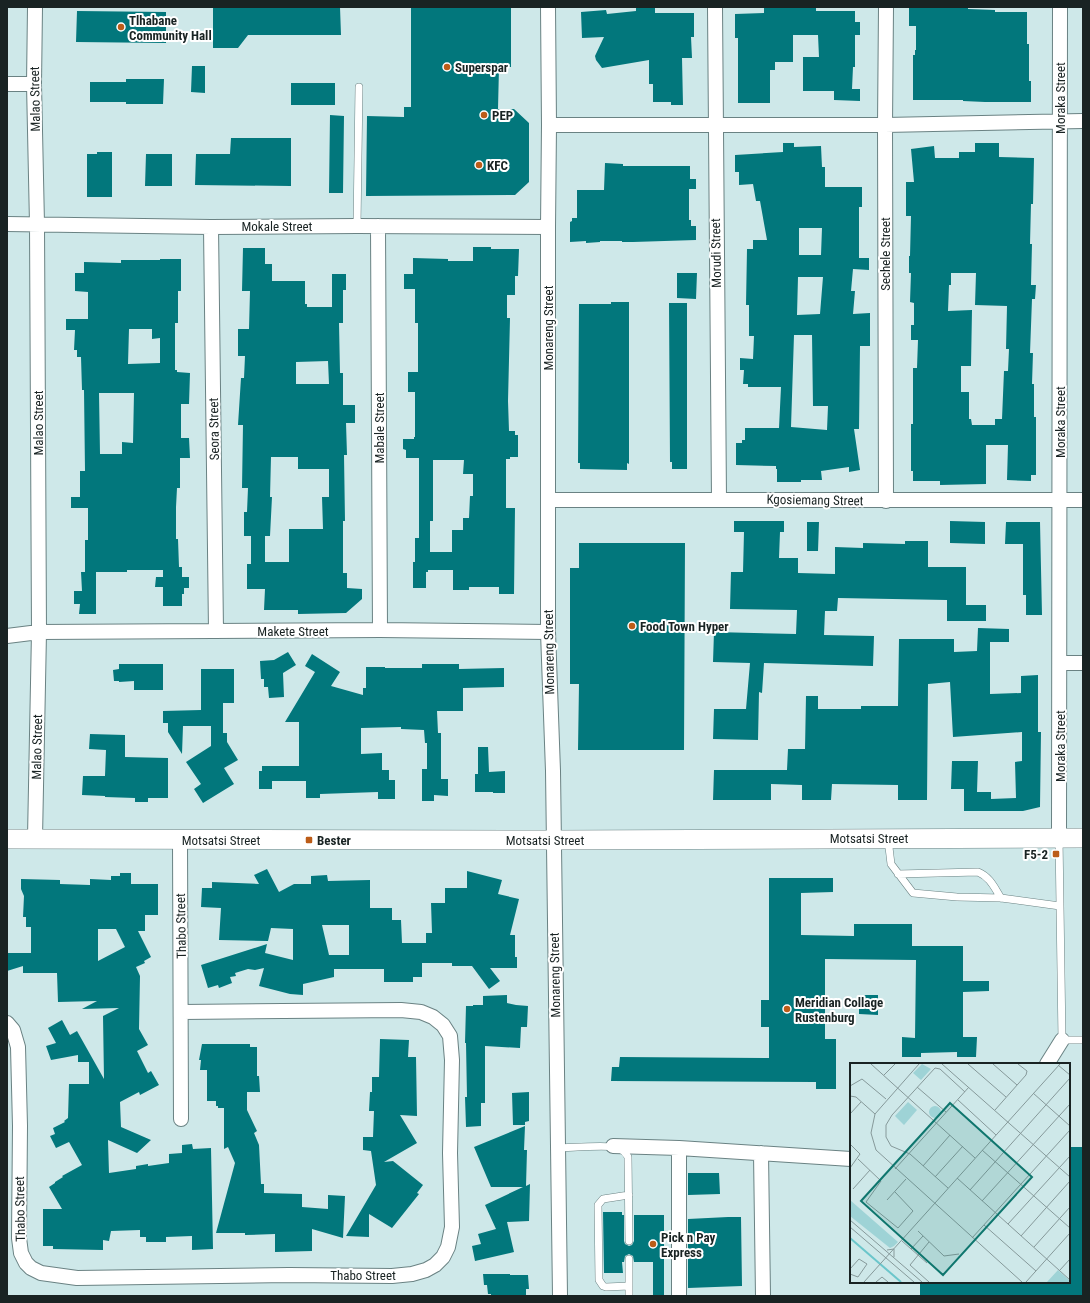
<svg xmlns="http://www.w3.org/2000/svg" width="1090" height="1303" font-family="'Roboto Condensed',sans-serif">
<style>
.building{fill:#02777c;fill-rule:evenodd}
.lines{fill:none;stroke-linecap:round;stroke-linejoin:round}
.lane-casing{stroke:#6a8283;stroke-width:8}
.street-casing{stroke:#6a8283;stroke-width:16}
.secondary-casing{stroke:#6a8283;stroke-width:20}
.lane{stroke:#fff;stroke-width:7}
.street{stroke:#fff;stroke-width:14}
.secondary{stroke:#fff;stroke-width:19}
.poi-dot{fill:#bc5c18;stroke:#fff;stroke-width:1.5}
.labels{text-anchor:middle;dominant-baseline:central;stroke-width:4;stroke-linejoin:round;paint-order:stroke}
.poi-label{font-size:13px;font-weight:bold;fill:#192323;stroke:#fff;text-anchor:start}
.street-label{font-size:13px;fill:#192323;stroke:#fff}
.inset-river{fill:none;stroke:#6bc6cb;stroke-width:2}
.inset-road{fill:none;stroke:#86999a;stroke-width:1}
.view{fill:#0f766e;fill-opacity:0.15;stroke:#0f766e;stroke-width:2}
.inset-edge{fill:none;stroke:#192323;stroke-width:2}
</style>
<rect width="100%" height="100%" fill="#cee8e9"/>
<path class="building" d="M213 7H340L341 35H248L238 48H213Z
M411 7H511V67H499L498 109H514L529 123V182L515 195 366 196 367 116 404 117V107H411Z
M636 7H655V13H694V37H691L692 58H682L683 105H671V102H653V84H649V60L602 68 596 60 595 56 604 37 582 38 581 12 606 10 607 14 636 11Z
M764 7H786V8H816V11H855V22H860V35H855V67H853L852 89H860V101L834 100V91H803V57H819L818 35H793V62H775V70H770V103H738V38H735V14L764 13Z
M909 7H968V9L995 10V12H1027V44H1029V81H1031V102H985L963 101V100H913V55H915V50H916V26H909Z
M77 11 166 12V43L76 42Z
M192 66H205V93L191 92Z
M126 79H164L163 104H126V102H90V82H126Z
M291 83H335V105H291Z
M330 115 344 116 343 193H329Z
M231 138H291V186L195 185 196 154H230Z
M783 143H794V147L821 146 822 167H825V187H862V207H859V258H869V270L853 269 851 291H855L853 314 870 313V346H860L859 429H854L860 470 849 472V467L821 471 822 480H801V482H777V469H776V466L736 465V443H742V440H745V428H779L781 387H748V384H743L744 370H740V358L753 359 754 336H749V305H746L747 249H753V240H767L760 201H756L753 184 739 185V172H735V155L783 152ZM799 228H822L821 255H799ZM798 277H823L820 314 797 315ZM794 335H812L813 406H828L827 430 791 427Z
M975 143H999V157L1034 158 1033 204H1031L1030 244H1032L1031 285H1036L1035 299H1032L1030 353H1033L1032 384H1034V417H1036V475H1031V481L1007 480 1008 445H986V484L940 485V481H913V471H911V424H913V368H917L918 340H911V325H914V303L910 302 911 273H909V256H910L911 216H906V182H914L911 149 934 146 935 158H959V152H975ZM951 273H976L975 305 1007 306 1006 349H1009L1008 371H1004L1002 419H995V425H972L971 419H969V392H961V366H971L972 310 948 311 949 285H951Z
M97 152H112V197H87V154H97Z
M146 154H172V186H145Z
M605 163 623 164V166H690V179H696V189H689V220H691V226H696V240L633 242H622V241H600V242L586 243V241L570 242V222L572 221V218H577V190H604Z
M473 247H491V249H519L518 276H515V295H507V318H510L508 401 509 431H515V435H518V457H510V459H506V508H515L514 594H499V587H469V590H453V570H428V572H426V588H413V562H415V538H419V458H406V450L403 449V439H414V437H415V392H408V372H418V323H415V289H404V274H413V258L448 259V261H473ZM433 460H464L463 474H473V496H470L469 518H463V530H452V552H430V521H433Z
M243 248H265V264H272V281H305V304H307V307H332V274H346V290H343V323H339L340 373H343V405H355V423H346L347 455H344L345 521H343V573H347V588L362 589V599L346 613 298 614V610H264L265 589H247V564H251V536H244V512H247L248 488H242L243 425H238L241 378H244L245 356H238V329H249L250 291H242ZM328 361 329 384H296V362ZM271 457H298V469H329V497H322L323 529H289V562H265V536H270L272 497H270Z
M160 259H181V291H178V323H175V370H177V372L190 373 189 404H181V438H189L190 458H180V488H177L176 507V539H178L179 567H182V577H189V588H184V594H182V606H163V587H155L156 577H163V570H127V572H85V540H88V508H71V497H80V471H85L84 390H82L81 357H77V350H74L75 330H66V319H88V292L75 291V273H84V262L121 263V260H160ZM129 329H152V339L160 338V363L128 364ZM99 393H134L133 443 122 442V454H100Z
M677 273H697L696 299 677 298Z
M611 302H629V464L627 463V470L580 469V463H578L579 304H611Z
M669 303H687V469H672V462H670Z
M734 521H784V532H780L779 558H798V573L835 574V547L863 548V543L905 544V541H928V567H966V605H986V621H947V600L838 598 837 611H825L824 635 874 636 873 666 764 663 762 693 759 692 758 740 713 739 714 709H746L750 663 713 662 714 632 796 634 797 610 730 609 731 572H743L744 532H734Z
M950 521 985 522V544L950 543Z
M807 522H819L818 551H807Z
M1006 522H1040L1042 615H1026V595H1023V544H1005Z
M579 543H685L684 750H578L579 684H570V568H579Z
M81 572H96V614H79L80 604H74V591H82Z
M978 628 1009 629V642H990V694L1021 693V676L1038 675V732H1041L1040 807 1023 811H964V789H951L952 761H978L977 792H991V799L1016 798 1015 762 1022 761V732L953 737 950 682 928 684 927 800H898V785L832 784 831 800H802V785L771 784V800H713L714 770H787L788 749H805L806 696H818V709H861V706H898L899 639H954V652L977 651Z
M288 652 296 665 283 673 284 697 269 698 268 687H264V679H261L260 661 274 660Z
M312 654 340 672 331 686 363 695V688H366V667H385V668H422V664H459V669L504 668V687L463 688V711H437L438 733H441V779H448V796L434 795V801H422V769H427V743H425L424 730 401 729V727L361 728V754L382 753V770H389V780H395V799H378V792L320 794V798H306V781H272V789H259V771H262V766H299V722H285L315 672 305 666Z
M119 664H163V690H134V681L119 682V681H114L113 670 119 669Z
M201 669H234V703H223V733H227V742L238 760 224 768 234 784 203 803 194 789 201 784 186 762 211 746V726H183L182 754 168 732V723H163V711L201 710Z
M90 734 125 735V757L168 758V798H148V802H135V798L105 797V796L82 795 83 776H105L106 750 89 749Z
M478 747H488L489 772 505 771V793H493V792H475V774H478Z
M267 869 279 892 294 884H311V876L327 875 328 881 370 880V908H392V920H401L402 943H426V933H432L431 903H445V888H467V871L502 880 498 894 519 899 510 935H515V957H517V968H490L500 981 489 989 472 966H452V963H422V977H413V982H384V969H334V977L303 984V995L290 994 259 986 264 968 255 970 248 969 235 973 236 976 230 977 232 983 219 988 218 985 208 988 201 965 267 944 265 953 293 960V929L271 928 268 941 219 940 221 908 201 907 202 888H212V882L259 884 254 875ZM322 925H349V955H329Z
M120 873H131V884H158V915H145V931H138L151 957 144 961 145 963 136 967 140 976 139 1029 148 1045 137 1051 148 1073 151 1071 159 1085 140 1095 139 1092 120 1102 121 1127 151 1140 137 1153 108 1140 109 1173 136 1169V1166L148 1164V1166L169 1163V1154L182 1153V1145L192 1144 193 1149 211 1148 213 1249 192 1250V1236L166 1237V1242H146V1237H140V1230L111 1231 109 1241 103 1240V1250L53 1249V1246H43V1209H62L49 1187 55 1183V1182L63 1177 62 1176 82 1165 69 1142 56 1148 50 1136 55 1134 53 1128 65 1122 64 1121 68 1118 69 1084H89V1062H78V1055L51 1060 46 1046 56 1043 48 1028 62 1020 70 1035 77 1031 104 1079 103 1016 119 1008 82 1009 97 1001 58 1002 57 973H23V966L7 971V953H31V927H26V917H23L24 896 21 889V879L60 880V884L90 885V879L111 880V876H120ZM98 929H116L125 947 98 961Z
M769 878H833V892L801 893V935L854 936V924H912V946H963V981H989V991L963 992V1037H977L976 1057H957V1052L921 1053V1057H902V1037L915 1038 916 960 825 959V1039H836V1089H816V1082L611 1081 612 1067H619L620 1057 769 1058V1027H761V1000H769Z
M507 995V1003L516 1005 528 1006 527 1027H521L520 1048 485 1046V1103H481V1126L466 1127 465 1097H467L466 1043H465L466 1006H473V1005H483V996Z
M859 995H878V1015L859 1014Z
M380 1039 409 1040 408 1057H416L417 1116 400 1115 417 1143 384 1162 393 1161 423 1185 417 1193 419 1194 392 1228 369 1214V1237L346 1236 376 1185 371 1151 363 1150V1137H373L374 1111H369L370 1092H372V1077H379Z
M202 1044H250V1047H257V1076H259L260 1092H247V1110L257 1131 254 1133 259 1145 261 1184H264V1193L302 1194V1207L328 1209V1195L345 1196 343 1238 312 1229V1251L275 1252V1234L245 1235V1233H216L235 1163 228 1147 224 1149V1108H218V1106H216V1101H207V1070H200L201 1060H199Z
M529 1092V1121L525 1122V1125H513L512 1093Z
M525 1126 524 1150H527L526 1186 530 1184 529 1221 507 1222 514 1252 475 1261 472 1246 481 1244 478 1234 496 1229 485 1205 523 1187H491L474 1147Z
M1069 1147H1083V1296H920V1282H1069Z
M688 1173H719L720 1194 688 1195Z
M603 1212H622V1215H624V1241L625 1244 629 1246 632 1245 634 1241V1215H664V1296H653V1262H634L633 1256 629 1254 625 1256 624 1262H622L623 1273H604Z
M728 1217H741L742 1286 688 1288V1219Z
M483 1274H510V1275H528L529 1289H526V1296H491V1294H488L487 1285H484Z"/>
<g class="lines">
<defs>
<path id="lane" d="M357 226 359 87
M1059 838 1062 1040H1083
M888 839 891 864 913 893 957 897 1001 898 1060 906
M898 874 978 872C990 877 994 887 1001 898
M558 1148C570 1148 609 1144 619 1148 623 1150 626 1153 628 1157L629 1241
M629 1195 603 1199 598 1205 599 1280 603 1286 606 1287 629 1286
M629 1296V1259"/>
<path id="street" d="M548 7 549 125 548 227V632L553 771 560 1296
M715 7 719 499
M7 84H34
M549 125H885L1083 121
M7 224 211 227 357 226 548 227
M378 226 380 630
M211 227 216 631
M548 500C726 499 905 501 1083 500
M886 501 885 125 886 7
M7 636 39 632 380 630 548 632
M1060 663H1083
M35 838 39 632 37 224 34 84 35 7
M1059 838 1060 7
M180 840 181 1119
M7 1023 13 1030 18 1047 20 1126 19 1238 21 1253 26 1263 31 1268 41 1273 77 1278 289 1275 392 1276 412 1274 426 1270 435 1265 443 1257 448 1247 452 1227 450 1153 452 1060 450 1036 443 1025 433 1017 421 1012 401 1010 182 1012
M1047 1064 1062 1040
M613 1146 679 1148 851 1159
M679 1148V1296
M761 1153 763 1296"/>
<path id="secondary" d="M7 839 554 840 1083 838"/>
</defs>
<use href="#lane" class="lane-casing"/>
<use href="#street" class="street-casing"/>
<use href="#secondary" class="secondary-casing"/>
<use href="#lane" class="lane"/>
<use href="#street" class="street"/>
<use href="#secondary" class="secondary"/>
</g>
<g class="poi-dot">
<circle cx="121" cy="27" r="4"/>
<circle cx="447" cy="67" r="4"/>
<circle cx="484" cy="115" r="4"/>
<circle cx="479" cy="165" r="4"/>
<circle cx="632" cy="626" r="4"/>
<rect x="305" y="836" width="8" height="8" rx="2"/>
<rect x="1052" y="850" width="8" height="8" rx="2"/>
<circle cx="787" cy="1009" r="4"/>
<circle cx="653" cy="1244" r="4"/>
</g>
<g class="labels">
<g class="poi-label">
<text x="129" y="20">Tlhabane<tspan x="129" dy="15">Community Hall</tspan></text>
<text x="455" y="67">Superspar</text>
<text x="492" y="115">PEP</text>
<text x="487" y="165">KFC</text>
<text x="640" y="626">Food Town Hyper</text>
<text x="317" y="840">Bester</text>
<text x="1048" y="854" text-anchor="end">F5-2</text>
<text x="795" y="1002">Meridian Collage<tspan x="795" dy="15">Rustenburg</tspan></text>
<text x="661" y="1237">Pick n Pay<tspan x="661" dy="15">Express</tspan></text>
</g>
<g class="street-label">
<text transform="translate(1060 98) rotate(-90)">Moraka Street</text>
<text transform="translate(35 99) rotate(-91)">Malao Street</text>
<text x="277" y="226">Mokale Street</text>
<text transform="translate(716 253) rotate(-91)">Morudi Street</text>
<text transform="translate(885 254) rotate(-90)">Sechele Street</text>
<text transform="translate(548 328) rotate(-90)">Monareng Street</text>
<text transform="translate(1060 422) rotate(-90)">Moraka Street</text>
<text transform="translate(38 423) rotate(-90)">Malao Street</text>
<text transform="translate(379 428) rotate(-90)">Mabale Street</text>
<text transform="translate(214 429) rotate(-91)">Seora Street</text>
<text transform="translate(815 500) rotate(1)">Kgosiemang Street</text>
<text x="293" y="631">Makete Street</text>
<text transform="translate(549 652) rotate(-91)">Monareng Street</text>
<text transform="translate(1060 746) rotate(-90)">Moraka Street</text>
<text transform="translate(37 747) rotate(-89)">Malao Street</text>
<text x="869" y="838">Motsatsi Street</text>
<text x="221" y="840">Motsatsi Street</text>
<text x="545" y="840">Motsatsi Street</text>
<text transform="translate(181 926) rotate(-91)">Thabo Street</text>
<text transform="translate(555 975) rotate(-91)">Monareng Street</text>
<text transform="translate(20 1209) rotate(-91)">Thabo Street</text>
<text x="363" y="1275">Thabo Street</text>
</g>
</g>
<g transform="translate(850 1063)">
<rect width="220" height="220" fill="#cee8e9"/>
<path d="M72 1 81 6 71 17 63 10ZM58 39 67 47 54 62 45 53ZM79 49a6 6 0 1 1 12 0a6 6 0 1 1-12 0ZM0 137 48 179 44 183 40 185 0 153ZM208 207 220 218V219H197Z" fill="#9ed3d6"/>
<path class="inset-river" d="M0 175 51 219"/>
<path class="inset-road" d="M21 1 125 95M69 1 25 51 21 70 26 87 172 219M92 1 220 114M118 1 156 34M143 1 167 22M208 2 220 12M34 12 45 1M0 23 12 16 36 36M67 24 96 49M183 30 220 63M0 33 6 34 25 51M108 37 146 72M145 47 176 12 177 8 168 1M0 51 11 39M0 81 10 91 0 105M132 87 220 165M8 96 31 118 16 139 48 165 63 148 45 129M73 103 100 72M45 106 119 24M85 114 113 83M107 115 220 217M98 125 60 91 41 83 36 74V62L42 52 85 5 90 6 115 29M3 126 20 107M120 127 220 15M37 137 56 116M132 138 220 41M0 157 72 219M158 161 220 93M134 162 186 208M0 164 64 219M68 168 94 193 109 191M171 173 220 118M122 175 220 67M52 178 77 200M79 179 60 202 79 219M184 184 220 144M61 186 73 173M37 187 44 186V194M0 206 9 196 17 201 8 214 0 211M210 207 220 196M14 219 210 1M26 219 32 214 38 219M176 219 220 170"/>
<path class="view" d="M100 40 182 114 93 212 11 138Z"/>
<rect width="220" height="220" class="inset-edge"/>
</g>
<rect width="1090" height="1303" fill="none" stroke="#192323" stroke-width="16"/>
</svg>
